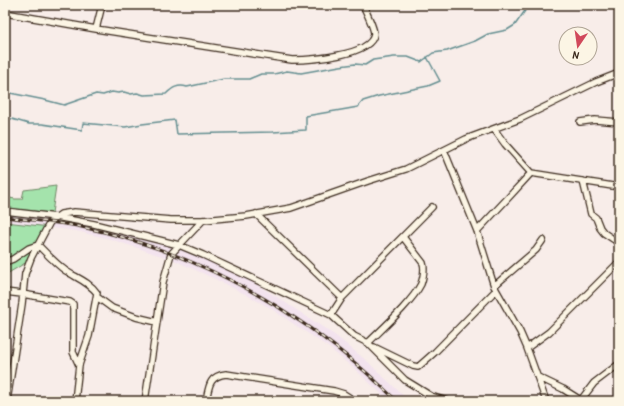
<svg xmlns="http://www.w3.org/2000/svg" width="624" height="406" font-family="'Patrick Hand',sans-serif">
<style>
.built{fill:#f3e3ee}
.green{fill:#a4e3ac;stroke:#708665}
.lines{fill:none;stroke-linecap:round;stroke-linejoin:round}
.stream{stroke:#648e90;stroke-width:1.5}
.minor-casing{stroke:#3b2a1e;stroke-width:8}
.minor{stroke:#fcf5e5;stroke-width:5.5}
.rail-casing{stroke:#3b2a1e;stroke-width:3}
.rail{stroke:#fcf5e5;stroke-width:1.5;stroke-dasharray:4.5;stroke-linecap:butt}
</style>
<rect width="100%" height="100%" fill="#f8ede9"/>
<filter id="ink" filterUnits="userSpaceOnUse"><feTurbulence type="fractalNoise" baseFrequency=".025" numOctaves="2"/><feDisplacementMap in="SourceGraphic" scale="8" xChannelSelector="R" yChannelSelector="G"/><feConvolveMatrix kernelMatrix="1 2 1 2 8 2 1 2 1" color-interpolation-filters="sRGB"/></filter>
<g filter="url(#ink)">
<path class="built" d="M5 208 52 213 79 218 113 226 179 248 221 266 252 282 277 297 336 336 367 361 409 401H389L358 372 328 347 270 308 245 294 215 279 174 260 110 239 76 231 5 222Z"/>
<path class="green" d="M56 186 52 213 5 208V197L15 199H22L24 190Z
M5 222 50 227 32 259 5 275Z"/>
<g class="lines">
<path class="stream" d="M5 92 45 100 64 105 96 94 103 95 112 92 118 93 124 92 131 94 137 93 144 95 166 94C172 88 178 84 187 87L224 79H249L261 74H274L287 71 301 73 340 66 355 64 365 65 373 60 394 57H408L421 62 433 53 447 51 475 41 488 34 507 30 515 25 529 5
M5 117 29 124H42L82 130 83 123 125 127 142 124 175 120 177 134 273 132 306 130V116L347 109 358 107 363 101 379 96 428 86 440 81 427 57"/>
<defs>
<path id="minor" d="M5 13 96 29 292 60C308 60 372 56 374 34 374 27 366 12 363 5
M96 29 102 5
M580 122 595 120 619 122
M494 129 505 144 531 173 619 187
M444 150 477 231 494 286 520 332 527 348 546 401
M583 181 591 214 596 218 600 228 604 233 619 243
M5 211 56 217 94 224 179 245 203 255 331 315 354 336 368 343 405 380 431 396 447 401
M256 214 342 298
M477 231 508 198 531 173
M5 262 13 259 29 248 38 245C47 254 56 264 66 271 77 278 89 282 97 293L89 336 79 365 75 401
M494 286 536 250 543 240
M5 292 22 294 70 302 73 304V352L79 365
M97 297 112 308 136 317 157 322
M331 315 342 298 432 207
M368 343C383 328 412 302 421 284 423 278 425 269 423 263L403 237
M374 347 413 366 418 367 435 352 496 290
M527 348 549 332 619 262
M538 377 563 389 582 401
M581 400 594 383 619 364
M7 401 22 304 25 274 31 258 50 222 61 214 74 212 171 220H203L246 216 291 208 368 181 406 169 466 139 520 119 596 82 619 73
M145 401 163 282 171 254 203 220
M206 401C209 386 209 376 226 374L334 391 344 394 355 401"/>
</defs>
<use href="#minor" class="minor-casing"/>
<use href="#minor" class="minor"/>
<defs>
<path id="rail" d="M5 217C29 220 53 222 77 226 181 247 281 299 361 368 373 378 385 390 397 401"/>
</defs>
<use href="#rail" class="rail-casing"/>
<use href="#rail" class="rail"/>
</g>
</g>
<rect width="624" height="406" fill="none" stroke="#fcf5e5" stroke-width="20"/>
<rect x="10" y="10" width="604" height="386" fill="none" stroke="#3b2a1e" stroke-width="1.5" filter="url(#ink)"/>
<g transform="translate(578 46) rotate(193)"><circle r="19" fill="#fcf5e5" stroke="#afa495"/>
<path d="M0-3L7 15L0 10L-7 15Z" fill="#d1495b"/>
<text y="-6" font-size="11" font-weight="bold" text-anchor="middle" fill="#3b2a1e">N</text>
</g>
</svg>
